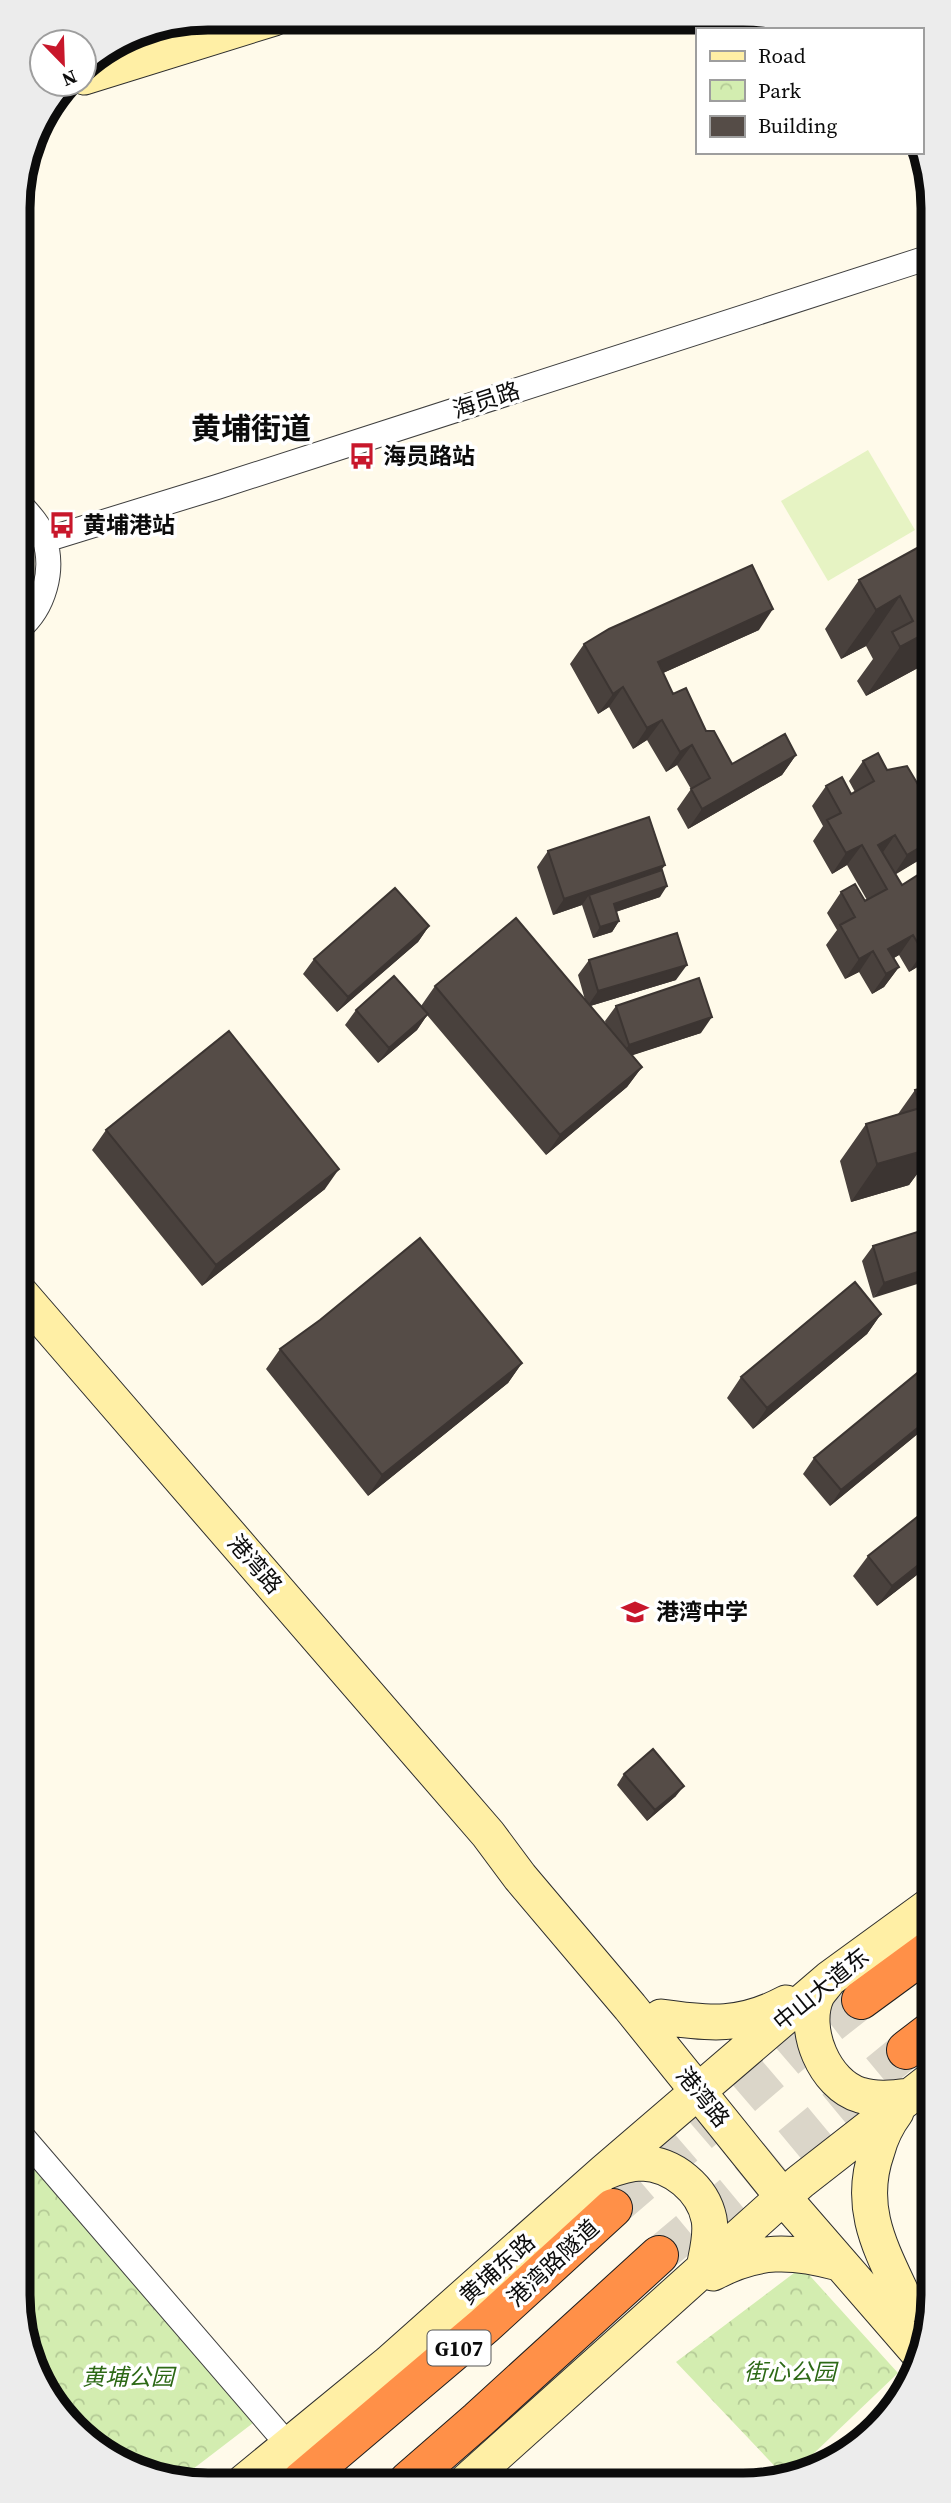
<svg xmlns="http://www.w3.org/2000/svg" width="951" height="2503" font-family="'Source Serif 4','Noto Sans SC',serif">
<style>
.park{fill:url(#park-crowns)}
.pitch{fill:#e6f3c3}
.lines{fill:none;stroke-linecap:round;stroke-linejoin:round}
.highway-tunnel{stroke:#dbd6c9;stroke-width:38;stroke-dasharray:38 19;stroke-linecap:butt}
.street-casing{stroke:#3f3f3f;stroke-width:26}
.secondary-casing{stroke:#2e2e2e;stroke-width:37}
.highway-casing{stroke:#1d1d1d;stroke-width:40}
.street{stroke:#fff;stroke-width:24}
.secondary{stroke:#ffefa5;stroke-width:35}
.highway{stroke:#ff9048;stroke-width:38}
.wall{fill:#49413d}
.shaded-wall{fill:#3c3532}
.building{fill:#554c47;stroke:#3c3532;stroke-width:2}
.labels{text-anchor:middle;dominant-baseline:central;stroke-width:7;stroke-linejoin:round;paint-order:stroke}
.shield{fill:#fff;stroke:#555;stroke-width:2}
.shield-label{font-size:21px;font-weight:bold;fill:#0c0c0c}
.street-label{font-size:23px;fill:#0c0c0c;stroke:#fff}
.poi-label{font-size:23px;font-weight:bold;fill:#0c0c0c;stroke:#fff;text-anchor:start}
.park-label{font-size:23px;font-style:italic;fill:#2d6916;stroke:#fff}
.district-label{font-size:30px;font-weight:bold;fill:#0c0c0c;stroke:#fff}
.rim{fill:none;stroke:#0c0c0c;stroke-width:9}
</style>
<defs>
<pattern id="park-crowns" width="20" height="18" patternUnits="userSpaceOnUse" patternTransform="scale(1.75)"><rect width="20" height="18" fill="#d3edb0"/><path d="M2 6a3 3 0 1 1 6 0M12 15a3 3 0 1 1 6 0" fill="none" stroke="#b4ca96"/></pattern>
</defs>
<rect width="100%" height="100%" fill="#fffaea"/>
<path class="park" d="M23 2144 257 2420 176 2482H171L82 2438 24 2344Z
M802 2267 898 2373 787 2479 676 2362Z"/>
<path class="pitch" d="M868 450 915 530 828 581 781 501Z"/>
<g class="lines">
<path class="highway-tunnel" d="M613 2208 791 2055 861 2000
M659 2255 906 2050"/>
<defs>
<path id="street" d="M19 503C29 514 39 524 44 538 55 570 44 608 19 629
M45 540 217 487 927 258
M23 2137 289 2446"/>
<path id="secondary" d="M84 77 274 18
M21 1294 488 1834 520 1877 630 2007 783 2197 922 2357
M827 1982C824 1986 820 1990 817 1995 801 2029 825 2085 860 2095 876 2100 893 2098 909 2096
M661 2017C710 2024 741 2027 786 2003
M896 2112C887 2124 881 2136 877 2151 856 2210 883 2252 907 2305
M605 2172C617 2167 629 2163 642 2163 673 2164 703 2189 709 2219 712 2235 707 2252 704 2268
M713 2273C757 2249 791 2250 839 2263
M467 2481 800 2182 932 2079
M244 2482 389 2363 604 2172 829 1979 932 1904"/>
<path id="highway" d="M861 2000 932 1948
M906 2050 932 2030
M301 2481 485 2325 613 2208
M408 2481 478 2420 659 2255"/>
</defs>
<use href="#street" class="street-casing"/>
<use href="#secondary" class="secondary-casing"/>
<use href="#highway" class="highway-casing"/>
<use href="#street" class="street"/>
<use href="#secondary" class="secondary"/>
<use href="#highway" class="highway"/>
</g>
<path class="wall" d="M928 542 929 662 866 696 857 681 873 659 866 646 841 659 825 629 859 580Z
M759 630 663 673 673 694 706 731 732 764 796 755 782 775 688 829 677 809 691 789 677 765 666 772 647 740 633 749 609 707 598 714 570 664 584 644Z
M863 761 887 770 929 803V818L926 822 921 859 895 874 902 885 929 894V929L926 933 929 938V952L919 966 909 972 899 955 894 958 899 967 884 987 872 994 859 972 845 979 826 945 837 930 827 913 841 892 865 901 867 900 847 865 832 874 813 841 823 826 812 806 826 786 851 794 855 792 849 781Z
M548 851 662 870 660 897 616 912 619 921 612 932 593 938 582 905 553 915 537 867Z
M429 926 418 942 337 1012 303 974 314 959Z
M589 960 676 980 590 1006 606 1025 605 1021 616 1006 701 1033 632 1055 642 1067 627 1087 546 1155 427 1015 417 1030 378 1063 345 1025 356 1010 421 1006 435 986 585 1000 578 975Z
M930 1086 920 1170 909 1185 851 1202 840 1161 866 1124 898 1114 915 1090Z
M106 1130 325 1189 202 1286 92 1150Z
M930 1228 873 1298 862 1261 873 1246Z
M881 1314 867 1334 753 1429 727 1398 741 1377Z
M320 1320 522 1363 508 1383 368 1496 266 1369 280 1349Z
M930 1364 931 1423 830 1506 803 1474 814 1458 925 1374 924 1373Z
M868 1556 931 1564 877 1606 853 1576Z
M624 1774 676 1796 647 1821 617 1785Z"/>
<path class="shaded-wall" d="M900 596 866 646 841 659 876 610Z
M773 609 759 630 643 682 658 662Z
M928 632 929 662 866 696 900 647Z
M623 687 609 707 598 714 613 694Z
M662 720 647 740 633 749 647 728Z
M692 745 677 765 666 772 680 752Z
M796 755 782 775 688 829 702 809Z
M929 814V818L919 831 923 817Z
M895 835 881 855 878 845Z
M929 842V848L921 859 893 876 907 855Z
M862 845 847 865 832 874 846 853Z
M665 865 654 881 589 895 582 905 553 915 564 899Z
M667 886 660 897 606 915 614 904Z
M929 920V929L926 933 921 924Z
M619 921 612 932 593 938 600 927Z
M429 926 418 942 337 1012 348 997Z
M913 935 899 955 881 965 888 949Z
M929 948V952L919 966 909 972 923 952Z
M873 951 859 972 845 979 859 959Z
M687 965 676 980 587 1007 598 991Z
M899 967 884 987 872 994 886 974Z
M428 1014 417 1030 378 1063 389 1048Z
M712 1017 701 1033 618 1060 629 1045Z
M642 1067 627 1087 546 1155 560 1135Z
M930 1145V1166L920 1170 909 1185 851 1202 877 1164Z
M339 1169 325 1189 202 1286 216 1265Z
M930 1268V1280L873 1298 884 1283Z
M881 1314 867 1334 753 1429 767 1408Z
M522 1363 508 1383 368 1496 382 1475Z
M931 1417V1423L830 1506 841 1490Z
M931 1555V1564L877 1606 892 1586Z
M684 1786 676 1796 647 1821 655 1810Z"/>
<path class="building" d="M928 542V632L900 647 892 632 913 621 900 596 876 610 859 580Z
M752 565 773 609 658 662 673 694 686 688 706 731H714L732 764 785 734 796 755 702 809 691 789 710 778 692 745 680 752 662 720 647 728 623 687 613 694 584 644 609 629Z
M878 753 887 770 907 766 929 803V814L923 817 929 827V842L907 855 895 835 878 845 902 885 918 875 929 894V920L921 924 929 938V948L923 952 913 935 888 949 899 967 886 974 873 951 859 959 840 925 855 917 841 892 855 884 865 901 887 889 862 845 846 853 827 820 841 813 826 786 842 777 851 794 874 781 863 761Z
M649 817 665 865 564 899 548 851Z
M662 870 667 886 614 904 619 921 600 927 589 895Z
M395 888 429 926 348 997 314 959Z
M516 918 642 1067 560 1135 435 986Z
M677 933 687 965 598 991 589 960Z
M394 976 428 1014 389 1048 356 1010Z
M699 978 712 1017 629 1045 616 1006Z
M229 1031 339 1169 216 1265 106 1130Z
M930 1086V1149L877 1164 866 1124 920 1108 915 1090Z
M930 1228V1268L884 1283 873 1246Z
M420 1238 522 1363 382 1475 280 1349 320 1320Z
M855 1282 881 1314 767 1408 741 1377Z
M921 1370 931 1381V1417L841 1490 814 1458Z
M931 1506V1555L892 1586 868 1556Z
M653 1749 684 1786 655 1810 624 1774Z"/>
<defs>
<symbol id="bus-bare" viewBox="-9 -9 18 18"><path d="M-5-6H5V4H4V6H2V4H-2V6H-4V4H-5ZM-3.5-4V0h7V-4ZM-3.5 1.2v1.5H-2V1.2ZM2 1.2v1.5H3.5V1.2Z" fill="#c8172b" stroke="#fff" stroke-width="2.5" paint-order="stroke"/></symbol>
<symbol id="school-bare" viewBox="-9 -9 18 18"><path d="M0-5L7-2L0 1L-7-2ZM-4 1L0 2.5L4 1V4Q0 6-4 4Z" fill="#c8172b" stroke="#fff" stroke-width="2.5" paint-order="stroke"/></symbol>
</defs>
<g fill-rule="evenodd">
<use href="#bus-bare" x="343" y="437" width="38" height="38"/>
<use href="#bus-bare" x="43" y="506" width="38" height="38"/>
<use href="#school-bare" x="616" y="1593" width="38" height="38"/>
</g>
<g class="labels">
<rect class="shield" x="427.5" y="2330.5" width="63" height="35" rx="5"/>
<g class="shield-label">
<text x="459" y="2348">G107</text>
</g>
<g class="street-label">
<text transform="translate(486 400) rotate(-18)">海员路</text>
<text transform="translate(255 1564) rotate(49)">港湾路</text>
<text transform="translate(821 1989) rotate(-39)">中山大道东</text>
<text transform="translate(703 2097) rotate(51)">港湾路</text>
<text transform="translate(553 2263) rotate(-43)">港湾路隧道</text>
<text transform="translate(497 2269) rotate(-42)">黄埔东路</text>
</g>
<g class="poi-label">
<text x="383" y="456">海员路站</text>
<text x="83" y="525">黄埔港站</text>
<text x="656" y="1612">港湾中学</text>
</g>
<g class="park-label">
<text x="790" y="2372">街心公园</text>
<text x="128" y="2377">黄埔公园</text>
</g>
<g class="district-label">
<text x="251" y="428">黄埔街道</text>
</g>
</g>
<path d="M0 0H951V2503H0ZM208 30H743A178 178 0 0 1 921 208V2295A178 178 0 0 1 743 2473H208A178 178 0 0 1 30 2295V208A178 178 0 0 1 208 30Z" fill="#ececec" fill-rule="evenodd"/>
<path class="rim" d="M208 30H743A178 178 0 0 1 921 208V2295A178 178 0 0 1 743 2473H208A178 178 0 0 1 30 2295V208A178 178 0 0 1 208 30Z"/>
<rect x="696" y="28" width="228" height="126" fill="#ffffff" stroke="#9e9e9e" stroke-width="2"/>
<rect x="710" y="51" width="35" height="10" fill="#ffefa5" stroke="#9e9e9e" stroke-width="2"/>
<text x="758" y="63" font-size="21" fill="#0c0c0c">Road</text>
<rect x="710" y="80" width="35" height="21" fill="url(#park-crowns)" stroke="#9e9e9e" stroke-width="2"/>
<text x="758" y="98" font-size="21" fill="#0c0c0c">Park</text>
<rect x="710" y="116" width="35" height="21" fill="#554c47" stroke="#9e9e9e" stroke-width="2"/>
<text x="758" y="133" font-size="21" fill="#0c0c0c">Building</text>
<g transform="translate(63 63) rotate(157)"><circle r="33" fill="#ffffff" stroke="#9e9e9e" stroke-width="2"/>
<path d="M0-5L12 26L0 18L-12 26Z" fill="#c8172b"/>
<text y="-10" font-size="19" font-weight="bold" text-anchor="middle" fill="#0c0c0c">N</text>
</g>
</svg>
